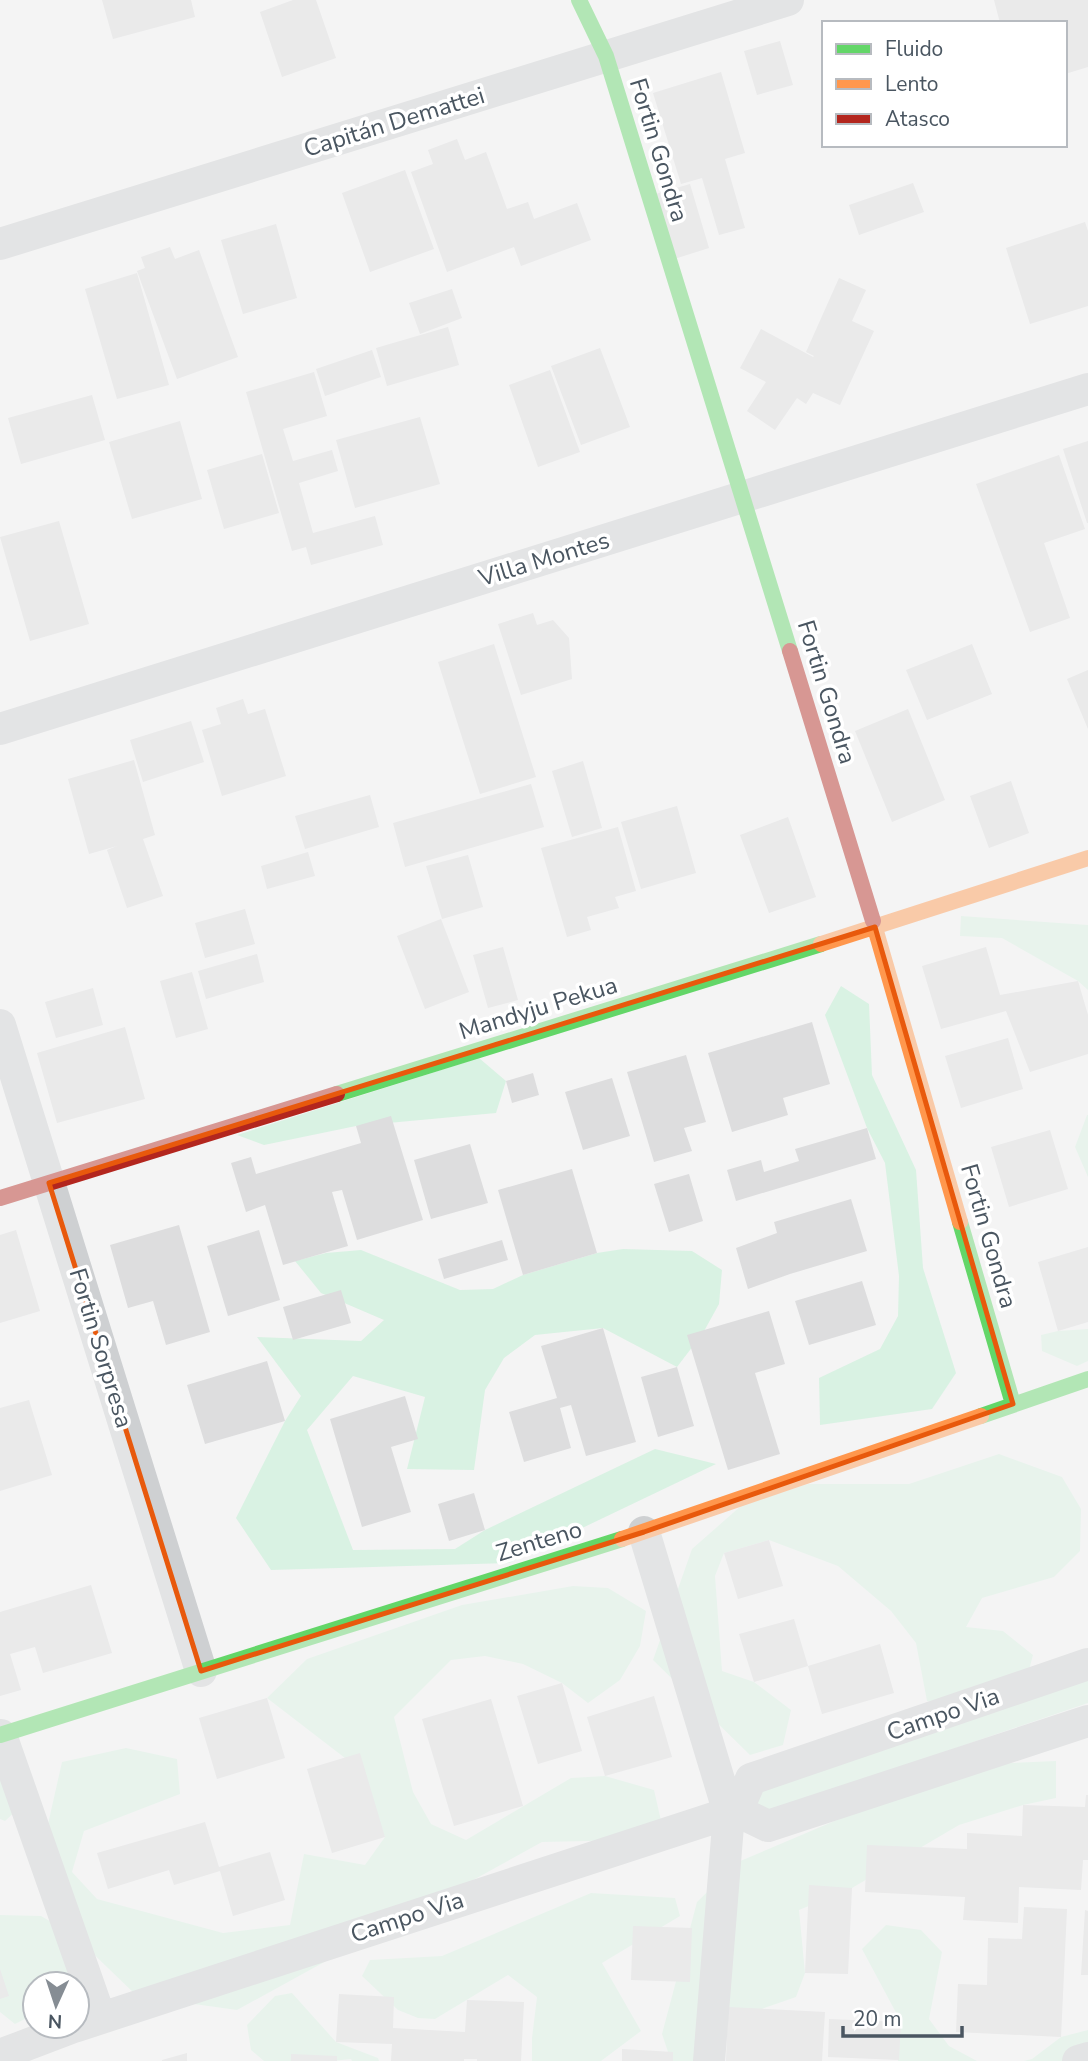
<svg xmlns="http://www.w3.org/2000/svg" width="1088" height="2061" font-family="'Nunito Sans',sans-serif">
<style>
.green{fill:#d9f2e3}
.building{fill:#ddddde}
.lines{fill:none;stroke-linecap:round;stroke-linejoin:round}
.street{stroke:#ced0d2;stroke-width:32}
.fast{stroke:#63d668;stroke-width:16}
.slow{stroke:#ff974d;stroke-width:16}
.jam{stroke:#b3261e;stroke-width:16}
.marked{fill:none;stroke:#e8590c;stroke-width:5;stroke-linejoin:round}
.labels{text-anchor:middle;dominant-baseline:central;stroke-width:7;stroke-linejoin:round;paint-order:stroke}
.street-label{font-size:24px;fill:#4a5661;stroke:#fff}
</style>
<rect width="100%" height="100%" fill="#f4f4f4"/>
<path class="green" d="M961 916 1088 925V990L1078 981 1002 938 960 936Z
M841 986 869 1004 872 1075 916 1170 923 1268 956 1373 932 1409 820 1425 819 1378 880 1349 898 1316 899 1276 885 1163 867 1128 825 1015Z
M479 1058 506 1081 496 1113 356 1126 264 1145 237 1135Z
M1087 1115H1088V1177L1075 1147Z
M623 1249 692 1251 722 1270 719 1304 703 1333 677 1367 603 1328 535 1335 504 1358 485 1390 474 1470 407 1469 425 1397 353 1376 307 1430 353 1550 455 1549 485 1530 655 1449 716 1464 509 1563 271 1570 236 1518 285 1421 301 1396 257 1337 361 1341 384 1320 321 1293 295 1261 326 1253 361 1250 460 1290 493 1289 523 1275 597 1253Z
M1088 1329V1361L1077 1366 1042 1351 1041 1335 1058 1331Z
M999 1454 1062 1477 1081 1509 1080 1551 1054 1577 982 1598 966 1627 1003 1631 1033 1655 1024 1689 981 1709 927 1701 916 1643 891 1611 838 1566 769 1540 724 1553 715 1576 722 1671 754 1682 791 1710 783 1745 750 1755 653 1660 692 1549 742 1505 808 1484H909Z
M573 1586 608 1588 646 1611 640 1646 620 1680 588 1703 562 1683 523 1664 485 1656 451 1660 394 1717 413 1792 431 1824 466 1840 571 1778 605 1776 654 1790 662 1825 634 1840 542 1842 237 2010 137 1996 80 1941 77 1984H35V2014L15 2024 0 2012V1915L41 1916 72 1934 39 1864 62 1762 126 1748 177 1759 180 1794 84 1831 72 1872 97 1899 223 1933 290 1925 304 1854 365 1865 385 1837 358 1768 267 1698 307 1659 462 1605Z
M1088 1679V1703L762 1814 752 1797 755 1793Z
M1056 1761V1798L1023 1805 959 1825 852 1888 799 1910 805 1973 796 1997 727 2021 720 2061H671L662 2034 697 1902 738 1862 917 1786 986 1764Z
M0 1767 32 1796 5 1821 0 1819Z
M591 1893 675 1898 680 1916 602 1963 641 2031 601 2061H532V2038L537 1997 508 1975 435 2019 418 2018 398 2010 362 1976 370 1960 442 1956Z
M886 1925 921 1930 942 1952 929 2019 949 2046 977 2061H898L901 2022 862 1949Z
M292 1993 336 2042 378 2058 379 2061H352L351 2059 332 2061H264L251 2050 247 2025 275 1996Z
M1088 2030V2061H1024L1032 2059 1061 2037Z"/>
<path class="building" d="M102 0H191L195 17 113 39Z
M293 0H316L336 58 282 77 260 12Z
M994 0H1088V67L1065 74V23H1000Z
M780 41 793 85 757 95 744 51Z
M721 72 745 153 725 159 745 228 719 235 702 178 681 184 653 93Z
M457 139 465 160 486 152 507 209 528 202 534 219 577 203 591 240 521 266 514 247 447 272 411 172 433 164 428 150Z
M405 170 434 249 370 272 342 193Z
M913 183 924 212 859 235 849 205Z
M690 184 709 248 671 260 652 195Z
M1085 222 1088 231V306L1030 324 1006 248Z
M276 224 297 298 243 314 221 240Z
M170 247 175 259 199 250 238 357 177 379 137 271 145 268 141 257Z
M137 273 169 385 117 399 85 289Z
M839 278 866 290 852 321 874 331 840 405 813 393 806 404 797 398 775 430 747 411 766 382 740 368 761 329 813 357 814 356 806 352Z
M452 289 462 318 420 334 409 303Z
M448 327 459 365 387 386 376 348Z
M600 348 630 427 581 445 551 366Z
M372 350 381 377 325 396 316 369Z
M550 370 580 452 538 467 509 385Z
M314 372 327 416 283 429 293 461 332 450 338 471 299 483 313 533 375 516 383 545 311 565 306 547 292 551 246 392Z
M92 395 105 440 21 464 8 418Z
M420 417 440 484 355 508 336 440Z
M180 421 202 499 132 519 109 442Z
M1088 441V523H1087L1063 449Z
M262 454 279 513 224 529 207 470Z
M1059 455 1085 529 1044 543 1070 618 1030 632 976 484Z
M59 521 89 624 30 641 0 537Z
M533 613 537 625 553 620 569 638 572 679 521 695 498 624Z
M494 644 536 777 480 794 438 662Z
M972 644 992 694 927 720 906 670Z
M1088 670V729L1067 679Z
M243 699 248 714 265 709 286 776 222 796 202 730 221 724 216 708Z
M908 709 945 800 892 822 855 731Z
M191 721 204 762 143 782 130 740Z
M134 760 155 835 143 839 163 896 127 908 107 850 117 846 89 854 68 779Z
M583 761 602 828 572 837 552 771Z
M1011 781 1029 833 989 848 970 796Z
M531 784 544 827 405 867 393 823Z
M370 795 379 827 305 849 295 816Z
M677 806 696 873 641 889 621 822Z
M788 817 816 897 769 913 740 835Z
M618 827 636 891 615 897 619 908 587 917 591 930 567 937 541 848Z
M308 852 315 876 267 889 261 866Z
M468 855 483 907 442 919 426 866Z
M245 909 255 944 205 958 195 923Z
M441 919 469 992 425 1009 397 936Z
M503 947 518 1000 488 1008 473 955Z
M986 947 1000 995 1078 981 1088 1015V1054L1030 1072 1006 1011 941 1029 922 966Z
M257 954 264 982 206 999 198 971Z
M192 972 208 1029 176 1038 160 981Z
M93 988 103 1025 56 1038 45 1002Z
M812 1022 830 1084 783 1098 788 1115 732 1132 708 1053Z
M125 1027 145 1099 57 1123 37 1053Z
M1008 1038 1023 1089 961 1108 945 1056Z
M686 1055 706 1122 684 1128 692 1151 654 1162 627 1072Z
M533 1073 539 1095 512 1103 506 1081Z
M612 1078 630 1136 583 1150 565 1092Z
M391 1116 423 1220 357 1240 342 1190 332 1192 348 1246 283 1265 265 1205 246 1212 231 1163 251 1157 256 1174 361 1143 356 1126Z
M867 1128 876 1159 736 1201 727 1170 761 1160 764 1172 799 1161 795 1149Z
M1050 1130 1068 1189 1009 1207 991 1147Z
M470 1144 488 1203 431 1219 414 1160Z
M572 1169 597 1253 523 1275 498 1190Z
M689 1174 703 1221 669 1232 654 1184Z
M851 1199 867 1251 790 1274 748 1289 736 1248 777 1233 774 1222Z
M179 1225 210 1332 166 1345 153 1301 128 1308 110 1245Z
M16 1230 40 1311 0 1323V1235Z
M259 1230 280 1300 228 1316 207 1246Z
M502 1240 508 1260 444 1279 438 1259Z
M1088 1247V1322L1058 1331 1038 1262Z
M862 1281 876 1325 809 1345 795 1301Z
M341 1290 351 1323 293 1340 283 1307Z
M769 1311 785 1364 755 1373 780 1454 728 1470 687 1335Z
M603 1328 636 1442 586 1456 571 1405 560 1408 571 1448 524 1462 509 1412 557 1398 541 1346Z
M267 1361 285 1421 205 1444 187 1385Z
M677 1367 694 1426 658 1437 641 1377Z
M405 1396 418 1439 391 1447 411 1512 362 1527 330 1419Z
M29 1400 52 1475 0 1491V1408Z
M474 1493 485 1530 449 1541 438 1504Z
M769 1540 783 1586 738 1599 724 1553Z
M91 1585 112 1653 43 1673 35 1647 10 1654 21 1690 0 1696V1612Z
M794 1619 808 1666 754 1682 739 1634Z
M880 1644 894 1693 822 1714 808 1666Z
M562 1683 582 1751 538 1764 517 1696Z
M654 1696 672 1757 605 1776 587 1717Z
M267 1698 285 1758 217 1779 199 1718Z
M491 1699 523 1806 454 1826 422 1719Z
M360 1753 385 1837 332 1853 307 1769Z
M1086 1795H1088V1860H1083L1081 1890 1019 1887 1018 1923 963 1920 965 1897 865 1892 867 1845 967 1849V1833L1022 1836 1023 1805 1085 1807Z
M205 1822 219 1867 270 1852 285 1900 233 1916 220 1871 174 1885 169 1870 108 1889 97 1853Z
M809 1885 852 1888 848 1974 805 1973Z
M1024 1907 1067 1909 1061 2037 956 2032 958 1984 987 1985 988 1938 1022 1939Z
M1085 1910 1088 1911V1975H1081Z
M633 1926 692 1928 690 1982 631 1980Z
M0 1969 9 1996 0 1999Z
M339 1994 394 1997 393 2028 465 2032 467 2000 524 2002 521 2061H477V2059H464V2061H391L392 2044 336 2042Z
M728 2007 825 2012 822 2061H726Z
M829 2019 901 2022 899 2060 828 2057Z
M622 2049 673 2052V2061H622Z
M187 2053V2061H162V2060Z
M291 2054 337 2056V2061H291Z"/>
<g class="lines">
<path class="street" d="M0 244 788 0
M0 729 1088 389
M0 1025 201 1671
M644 1532 729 1813 709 2061
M1 1735 100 2017
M737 1811 751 1779 1088 1664
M77 2026 729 1813 737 1811 768 1826 1088 1721
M0 2055 76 2026
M1078 2061 1088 2058"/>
<path class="fast" d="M579 0 606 56 790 651
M337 1094 821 944
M960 1222 1013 1404
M981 1416 1088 1379
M0 1735 622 1539"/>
<path class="slow" d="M873 921 960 1222
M821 944 1088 858
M622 1539 981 1416"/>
<path class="jam" d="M790 651 873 921
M0 1198 337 1094"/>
</g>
<path d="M0 0H1088V2061H0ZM875 927 1013 1404 644 1532 201 1671 49 1183Z" fill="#f4f4f4" fill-opacity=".55" fill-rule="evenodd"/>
<path class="marked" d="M875 927 1013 1404 644 1532 201 1671 49 1183Z"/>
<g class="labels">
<g class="street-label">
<text transform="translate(394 122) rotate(-17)">Capitán Demattei</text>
<text transform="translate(659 150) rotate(73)">Fortin Gondra</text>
<text transform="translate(544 559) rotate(-17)">Villa Montes</text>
<text transform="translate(827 692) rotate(73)">Fortin Gondra</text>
<text transform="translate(538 1008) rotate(-17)">Mandyju Pekua</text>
<text transform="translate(989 1236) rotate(74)">Fortin Gondra</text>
<text transform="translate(101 1348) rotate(73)">Fortin Sorpresa</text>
<text transform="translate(539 1541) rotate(-17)">Zenteno</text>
<text transform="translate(943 1714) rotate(-19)">Campo Via</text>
<text transform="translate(407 1917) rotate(-18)">Campo Via</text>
</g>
</g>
<rect x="822" y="21" width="245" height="126" fill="#ffffff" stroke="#b7bbc0" stroke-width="2"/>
<rect x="836" y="44" width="35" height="10" fill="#63d668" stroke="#b7bbc0" stroke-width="2"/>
<text x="885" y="56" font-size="21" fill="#4a5661">Fluido</text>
<rect x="836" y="79" width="35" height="10" fill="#ff974d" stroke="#b7bbc0" stroke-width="2"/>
<text x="885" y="91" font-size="21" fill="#4a5661">Lento</text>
<rect x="836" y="114" width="35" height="10" fill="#b3261e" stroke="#b7bbc0" stroke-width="2"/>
<text x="885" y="126" font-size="21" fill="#4a5661">Atasco</text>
<g transform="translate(56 2005) rotate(183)"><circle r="33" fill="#ffffff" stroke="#b7bbc0" stroke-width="2"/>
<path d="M0-5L12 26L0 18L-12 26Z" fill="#868d94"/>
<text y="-10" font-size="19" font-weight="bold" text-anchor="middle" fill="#4a5661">N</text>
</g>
<path d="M843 2026v10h119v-10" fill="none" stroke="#4a5661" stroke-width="3.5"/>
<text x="853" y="2026" font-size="21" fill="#4a5661" stroke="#ffffff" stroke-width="5" paint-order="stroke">20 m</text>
</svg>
